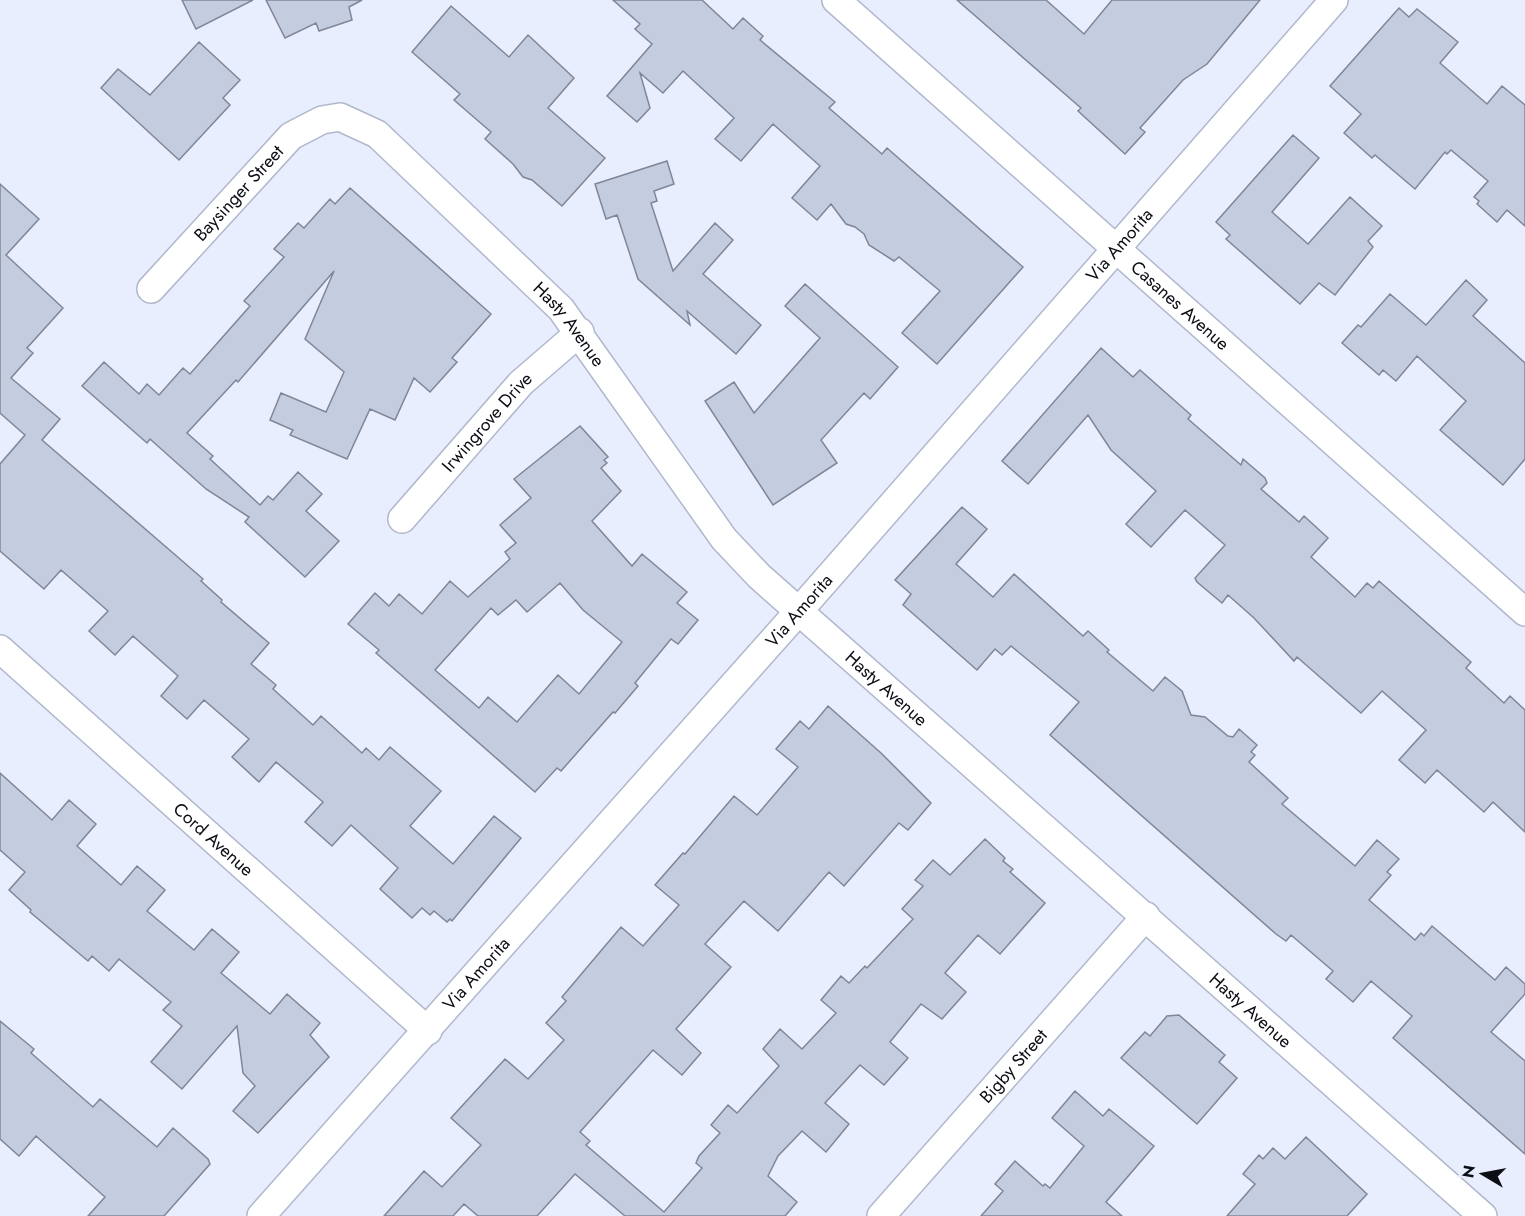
<svg xmlns="http://www.w3.org/2000/svg" width="1525" height="1216" font-family="Jost,sans-serif">
<style>
.building{fill:#c4ccdf;stroke:#7f8698;stroke-width:1.5;fill-rule:evenodd}
.lines{fill:none;stroke-linecap:round;stroke-linejoin:round}
.street-casing{stroke:#b0b8cb;stroke-width:30}
.street{stroke:#fff;stroke-width:27}
.labels{text-anchor:middle;dominant-baseline:central;stroke-width:4.5;stroke-linejoin:round;paint-order:stroke}
.street-label{font-size:18px;fill:#0c0e15;stroke:#e8eefe}
</style>
<rect width="100%" height="100%" fill="#e8eefe"/>
<path class="building" d="M182 0H253L196 29Z
M266 0H362L349 7 352 20 319 31 316 23 285 38Z
M613 0H702L733 29 743 18 763 36 760 40 835 102 829 108 882 154 887 148 1023 267 937 364 902 333 940 291 899 257 894 261 869 245 864 234 855 227 846 224 831 204 817 220 792 198 820 166 773 124 741 161 715 139 734 118 683 71 663 93 640 73 650 108 637 122 607 96 652 44 635 29 640 24Z
M957 0H1046L1084 34 1112 0H1260L1207 64 1183 80 1140 128 1145 132 1125 154 1078 111 1081 108Z
M451 6 509 57 528 35 574 78 548 108 605 158 562 206 532 180 523 177 513 164 485 139 491 132 454 100 460 94 412 52Z
M1399 8 1409 17 1417 9 1458 42 1440 63 1487 104 1502 86 1525 105V226L1507 210 1497 222 1477 204 1479 201 1474 197 1488 181 1451 150 1447 154 1445 152 1415 189 1375 155 1372 158 1344 133 1361 114 1330 86Z
M199 42 240 80 223 98 230 105 179 160 101 88 118 69 150 95Z
M1293 135 1319 158 1272 212 1308 244 1350 197 1382 226 1368 241 1373 247 1335 295 1319 283 1300 304 1226 239 1230 235 1216 222Z
M667 161 674 184 654 191 657 201 651 203 673 271 715 223 733 240 703 274 761 325 736 354 687 311 690 325 638 279 617 215 606 219 595 184Z
M0 184 39 219 6 255 63 308 27 348 33 353 11 378 60 419 42 440 180 559 203 579 201 581 222 600 221 602 269 643 251 664 276 685 273 689 313 725 321 716 362 753 366 748 379 760 390 747 441 791 410 826 453 864 494 816 521 838 452 921 450 919 447 922 434 911 430 915 422 908 412 918 380 889 398 868 351 825 332 846 305 822 323 802 276 762 259 782 232 757 249 739 204 700 187 719 161 696 178 676 133 636 115 655 89 631 108 611 61 570 44 589 0 551V464L25 435 0 413Z
M350 188 491 314 452 358 457 362 430 392 414 378 395 420 370 409 347 459 290 435 293 430 270 420 281 393 326 412 344 372 305 339 334 271 238 382 236 380 187 433 213 456 210 459 260 505 268 496 273 500 298 472 322 494 306 511 339 541 305 577 245 522 249 517 206 489 150 439 147 443 82 386 104 362 139 394 147 384 159 395 183 368 190 374 250 306 244 301 284 257 274 249 298 223 304 228 330 199 335 204Z
M1466 280 1487 300 1473 316 1525 363V459L1503 485 1440 430 1466 401 1417 356 1396 381 1383 370 1379 375 1342 343 1358 325 1361 327 1390 294 1426 325Z
M805 284 898 367 870 399 864 393 821 440 837 463 773 505 705 401 734 382 754 413 820 338 785 306Z
M1101 348 1133 377 1140 370 1191 415 1188 419 1241 465 1243 459 1265 478 1267 483 1261 489 1299 522 1304 516 1328 538 1311 557 1355 597 1367 583 1373 588 1379 581 1471 662 1466 668 1504 703 1510 696 1525 710V832L1493 802 1484 812 1437 770 1425 783 1399 760 1426 730 1382 691 1361 713 1297 657 1294 661 1254 618 1228 595 1222 603 1197 582 1195 578 1225 545 1185 510 1151 547 1128 526 1126 524 1156 491 1111 450 1088 415 1028 484 1002 461Z
M580 426 608 457 604 460 607 463 601 468 621 491 592 521 632 566 642 554 687 592 677 603 698 620 678 644 671 639 635 683 638 686 615 713 613 712 561 771 557 768 535 792 376 653 379 650 348 624 375 593 389 606 399 594 422 614 450 581 468 597 510 559 505 552 516 543 500 525 531 498 514 479ZM560 583 583 610 622 642 579 694 558 675 517 722 488 697 479 708 435 670 491 608 498 615 516 600 527 612Z
M962 507 987 529 956 564 993 597 1014 574 1083 636 1088 631 1109 650 1107 652 1153 691 1165 677 1182 691 1191 715 1205 717 1228 736 1233 737 1239 729 1257 745 1251 752 1255 755 1249 762 1288 798 1282 804 1355 866 1377 840 1399 859 1387 872 1391 875 1369 900 1415 940 1421 933 1424 936 1432 926 1495 980 1506 967 1525 984V994L1491 1032 1525 1061V1154L1393 1038 1412 1016 1371 981 1353 1002 1326 979 1333 971 1291 935 1286 941 1276 934 1050 735 1079 702 1011 646 1002 655 995 649 977 670 903 605 911 594 895 580Z
M828 706 881 753 931 803 908 830 899 823 844 886 829 872 778 931 744 901 705 944 731 967 676 1029 701 1053 682 1075 653 1050 580 1132 590 1141 586 1145 664 1212 702 1168 696 1163 699 1156 720 1133 711 1125 728 1105 737 1113 739 1111 779 1066 763 1049 780 1029 802 1049 836 1013 821 1000 841 976 849 983 865 966 867 968 913 919 902 909 923 886 915 880 933 860 950 875 985 839 1005 858 1003 861 1013 869 1010 872 1045 903 1000 954 978 935 945 973 966 992 942 1019 921 1004 890 1042 908 1058 884 1085 860 1065 825 1103 849 1124 826 1152 802 1131 778 1156 768 1176 797 1202 785 1216H625L575 1174 537 1216H478L464 1204 453 1216H384L424 1171 442 1187 481 1145 451 1118 505 1059 528 1079 564 1040 546 1023 566 1001 562 997 621 927 643 946 679 905 655 885 683 853 685 854 734 796 757 815 798 767 776 749 800 721 809 729Z
M0 773 52 820 69 800 96 824 77 846 121 885 137 866 165 890 147 911 194 950 212 929 239 952 221 973 270 1014 287 994 320 1023 310 1035 329 1057 258 1133 233 1111 255 1086 243 1073 237 1026 182 1089 151 1062 182 1026 163 1010 171 1002 119 959 109 971 92 956 88 961 30 912 31 910 9 890 25 872 0 850Z
M1179 1015 1225 1055 1219 1062 1237 1078 1197 1124 1121 1058 1145 1032 1150 1036 1167 1016Z
M0 1021 34 1049 31 1053 93 1107 100 1099 157 1147 173 1128 208 1159 210 1164 164 1216H88L105 1197 36 1136 19 1156 0 1139Z
M1075 1091 1103 1116 1109 1109 1154 1146 1106 1202 1122 1216H981L1003 1191 995 1184 1015 1161 1043 1186 1045 1184 1050 1188 1084 1146 1052 1118Z
M1306 1137 1367 1194 1347 1216H1227L1255 1184 1243 1174 1259 1155 1263 1159 1273 1148 1285 1159Z"/>
<g class="lines">
<defs>
<g id="street">
<path id="s1" d="M836 0 1525 612"/>
<path id="s2" d="M151 289 291 136 322 120 340 117 377 134 561 309 724 539 759 576 1483 1216"/>
<path id="s3" d="M402 519 521 383 580 332"/>
<path id="s4" d="M0 649 428 1031"/>
<path id="s5" d="M261 1216 798 612 1334 0"/>
<path id="s6" d="M881 1216 1146 916"/>
</g>
</defs>
<use href="#street" class="street-casing"/>
<use href="#street" class="street"/>
</g>
<g class="labels">
<g class="street-label">
<text stroke="none"><textPath href="#s2" startOffset="130">Baysinger Street</textPath></text>
<text stroke="none"><textPath href="#s5" startOffset="1296">Via Amorita</textPath></text>
<text stroke="none"><textPath href="#s1" startOffset="460">Casanes Avenue</textPath></text>
<text stroke="none"><textPath href="#s2" startOffset="572">Hasty Avenue</textPath></text>
<text stroke="none"><textPath href="#s3" startOffset="129">Irwingrove Drive</textPath></text>
<text stroke="none"><textPath href="#s5" startOffset="810">Via Amorita</textPath></text>
<text stroke="none"><textPath href="#s2" startOffset="1058">Hasty Avenue</textPath></text>
<text stroke="none"><textPath href="#s4" startOffset="286">Cord Avenue</textPath></text>
<text stroke="none"><textPath href="#s5" startOffset="324">Via Amorita</textPath></text>
<text stroke="none"><textPath href="#s2" startOffset="1544">Hasty Avenue</textPath></text>
<text stroke="none"><textPath href="#s6" startOffset="200">Bigby Street</textPath></text>
</g>
</g>
<g transform="translate(1483 1174) rotate(280)" stroke="#e8eefe" stroke-width="4.5" paint-order="stroke">
<path d="M0-4.5L10 22L0 15L-10 22Z" fill="#0c0e15"/>
<text y="-9" font-size="16" font-weight="bold" text-anchor="middle" fill="#0c0e15">N</text>
</g>
</svg>
